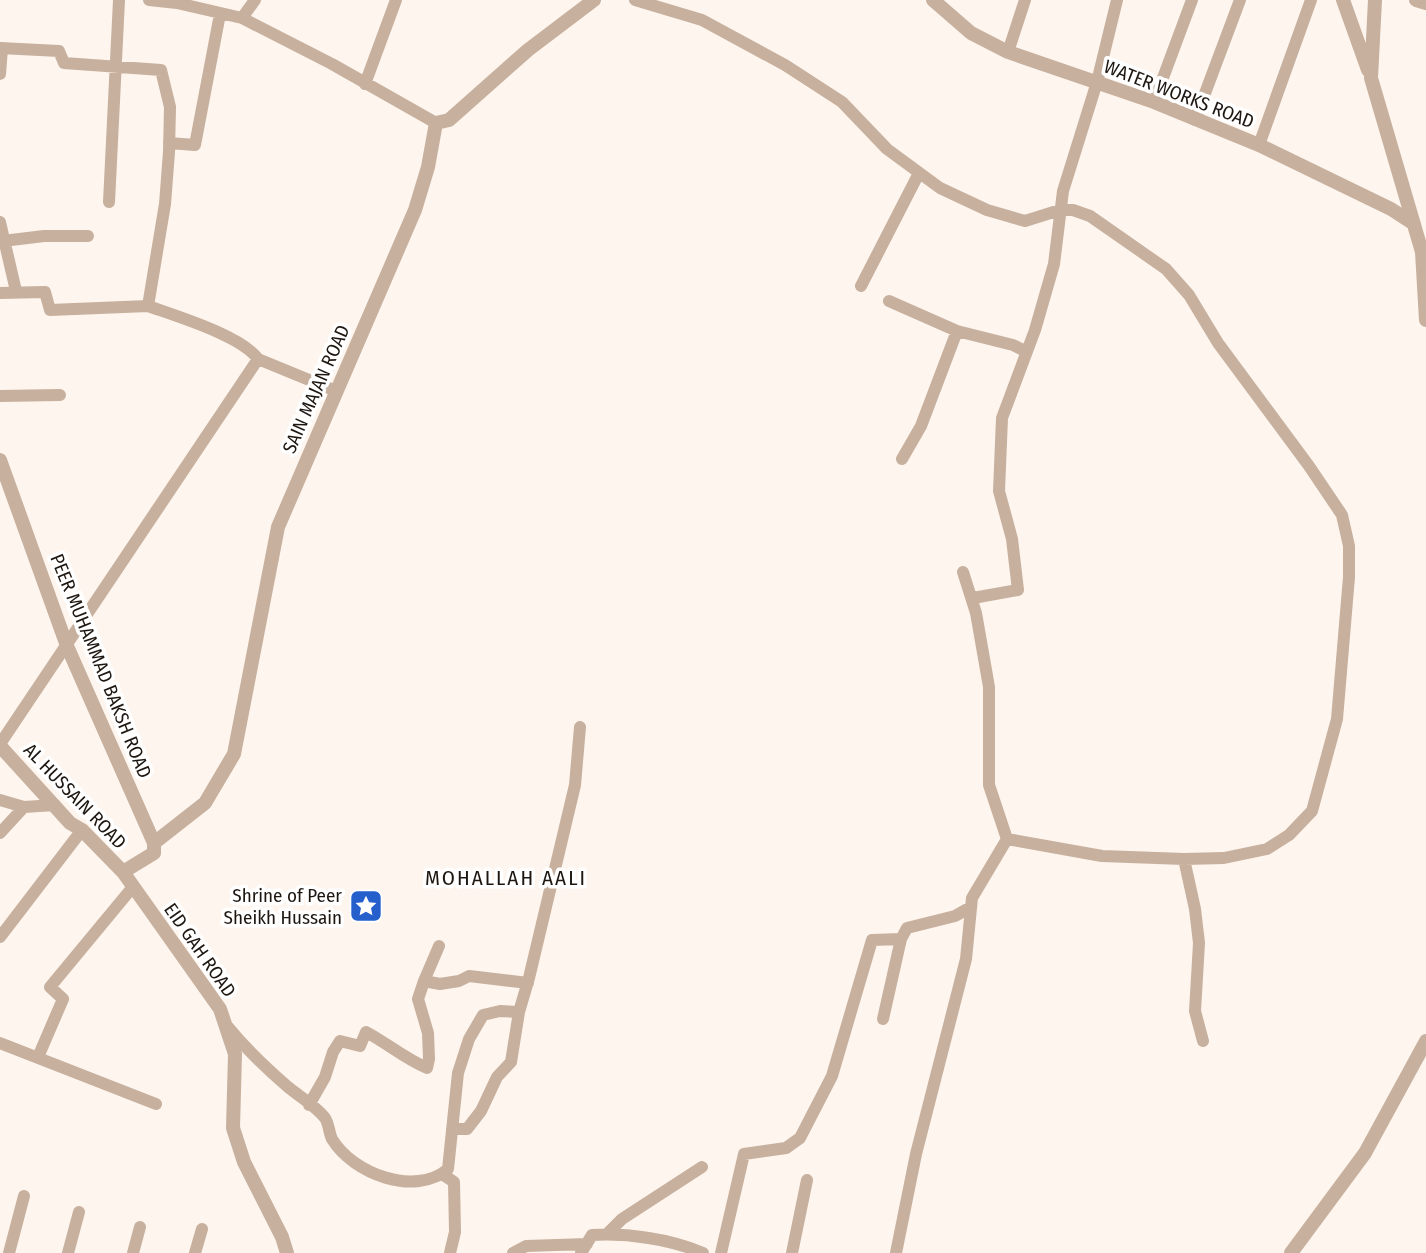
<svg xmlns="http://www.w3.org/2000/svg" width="1426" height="1253" font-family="'Fira Sans Condensed',sans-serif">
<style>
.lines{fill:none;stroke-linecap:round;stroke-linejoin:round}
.minor{stroke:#c7b09e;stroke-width:12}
.tertiary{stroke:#c7b09e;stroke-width:14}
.labels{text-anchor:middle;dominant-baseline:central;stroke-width:7;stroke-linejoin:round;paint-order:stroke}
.street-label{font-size:19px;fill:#1e1711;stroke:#fff}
.poi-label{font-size:19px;fill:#1e1711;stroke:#fff;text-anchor:end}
.neighbourhood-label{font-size:21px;letter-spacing:2px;fill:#1e1711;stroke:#fff}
</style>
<rect width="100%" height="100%" fill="#fef5ee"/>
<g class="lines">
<path class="minor" d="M149 0 177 3 242 18 332 64 436 123
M635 0 702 20 785 65 842 102 887 149 940 188 987 210 1025 221 1060 210H1073L1090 216 1166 269 1189 295 1218 343 1309 466 1342 515 1349 546V577L1337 719 1312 811 1289 835 1267 849 1224 858 1184 859 1102 856 1007 839
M242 18 255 0
M0 48 59 51 64 63 161 70 170 107 169 152 165 204 148 306C176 316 242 336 258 359L336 391
M1008 52 1025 0
M0 74 2 48
M365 84 396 0
M1154 102 1192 0
M1195 120 1240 0
M169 143 195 145 220 14
M1259 145 1311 0
M109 202 119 0
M0 222 16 291
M3 241 44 236H88
M861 286 919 173
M0 293 45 292 50 310 148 306
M889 301 957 331 1013 345 1025 351
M0 396 60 395
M902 459 921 426 957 331
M973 598 1018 590 1012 539 999 491 1002 418 1035 330 1054 264 1063 191 1097 82 1117 0
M0 744 258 359
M0 800 24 807 55 805
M0 833 24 807
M1184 859 1195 909 1199 943 1195 1011 1203 1041
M0 937 82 830
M439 946 424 981 440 984 459 981 469 976 528 983
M883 1019 901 939
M228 1027C246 1049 266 1068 288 1087 299 1096 317 1107 325 1118 329 1124 329 1133 332 1139 353 1174 415 1197 448 1169L458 1073 469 1039 483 1015 500 1011 519 1012
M0 1043 156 1104
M38 1057 63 999 50 987 132 888
M309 1105 325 1077 333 1052 340 1041 360 1046 366 1032C387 1043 405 1059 427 1068L429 1059 428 1033 418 999 424 981
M452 1129H467L481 1111 497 1077 511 1062 519 1012 529 978 575 785 580 727
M442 1174 454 1182 455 1232 450 1253
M607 1234 622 1219 702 1167
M9 1253 24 1196
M68 1253 79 1212
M133 1253 140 1227
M195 1253 202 1229
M513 1253 526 1246 587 1244
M581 1253 592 1235C628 1233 670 1239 703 1253
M721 1253 744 1154 786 1148 800 1138 832 1076 872 940 901 939 907 928 955 916 971 907
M792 1253 807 1180
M896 1253 916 1154 966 959 972 898 1007 839 989 785V687L976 613 963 572"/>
<path class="tertiary" d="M933 0 971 33 1008 52 1154 102 1259 145 1391 209 1414 224
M1343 0 1368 70
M1375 0 1371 78 1422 252 1426 320
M1416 0 1426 3
M0 460 67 646 154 843V853L123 872
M0 746 70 823 82 830 123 872 220 1009 235 1054 233 1128 244 1162 282 1237 287 1253
M154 843 205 803 234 754 278 527 415 210 428 167 436 123 449 120 528 50 594 0
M1291 1253 1365 1153 1426 1041"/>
</g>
<defs>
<symbol id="sight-square" viewBox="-11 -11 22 22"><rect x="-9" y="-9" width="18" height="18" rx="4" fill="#245fcb" stroke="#fff"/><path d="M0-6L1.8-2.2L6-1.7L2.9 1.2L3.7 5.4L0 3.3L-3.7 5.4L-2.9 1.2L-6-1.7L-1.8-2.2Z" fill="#fff"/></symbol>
</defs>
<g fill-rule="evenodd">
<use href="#sight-square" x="347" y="887" width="38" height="38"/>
</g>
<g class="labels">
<g class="street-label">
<text transform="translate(1179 94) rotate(21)">WATER WORKS ROAD</text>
<text transform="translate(316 389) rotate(-66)">SAIN MAJAN ROAD</text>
<text transform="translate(101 666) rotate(68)">PEER MUHAMMAD BAKSH ROAD</text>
<text transform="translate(75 796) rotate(46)">AL HUSSAIN ROAD</text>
<text transform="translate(200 950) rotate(55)">EID GAH ROAD</text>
</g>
<g class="poi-label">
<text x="342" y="895">Shrine of Peer<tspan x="342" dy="22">Sheikh Hussain</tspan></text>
</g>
<g class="neighbourhood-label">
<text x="506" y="878">MOHALLAH AALI</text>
</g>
</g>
</svg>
